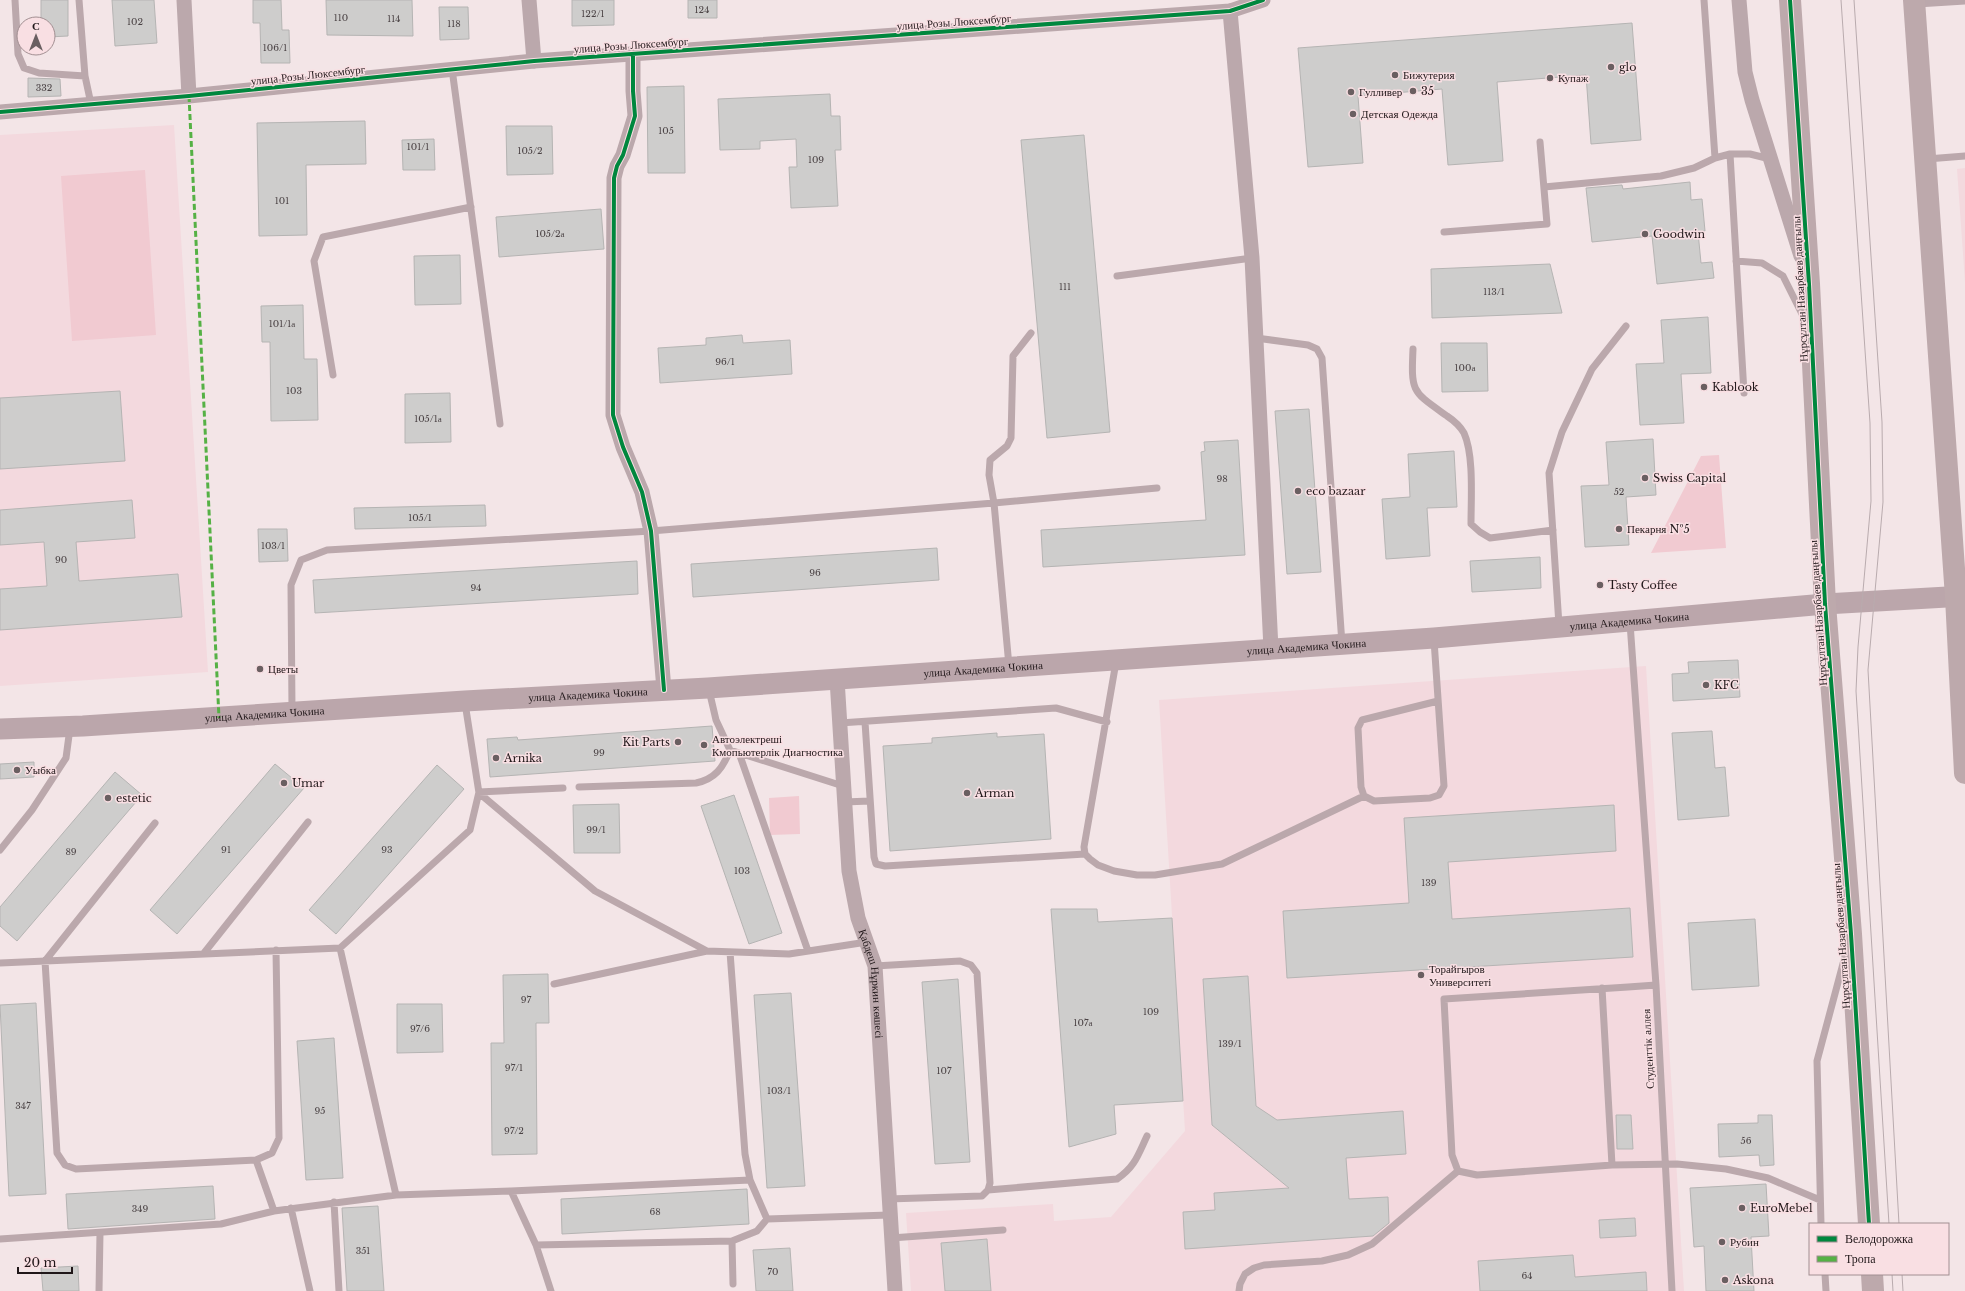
<svg xmlns="http://www.w3.org/2000/svg" width="1965" height="1291" font-family="'Libre Baskerville',serif">
<style>
.built{fill:#f3d9de}
.green{fill:#f1cad1}
.building{fill:#cecdcc;stroke:#b5b4b3}
.lines{fill:none;stroke-linecap:round;stroke-linejoin:round}
.service{stroke:#bba8ac;stroke-width:7}
.minor{stroke:#bba8ac;stroke-width:15}
.secondary{stroke:#bba6ab;stroke-width:21}
.primary{stroke:#bda9ac;stroke-width:22}
.tram{stroke:#b9abae;stroke-width:1}
.quiet{stroke:#55b145;stroke-width:3;stroke-dasharray:6 3;stroke-linecap:butt}
.cycleway-casing{stroke:#f9dfe3;stroke-width:6}
.cycleway{stroke:#00873e;stroke-width:4}
.poi-dot{fill:#6a5f61;stroke:#f9dfe3;stroke-width:1.5}
.labels{text-anchor:middle;dominant-baseline:central;stroke-width:3;stroke-linejoin:round;paint-order:stroke}
.number-label{font-size:9px;fill:#4c4446}
.street-label{font-size:11px;fill:#201719;stroke:#f9dfe3}
.poi-label{font-size:11px;fill:#201719;stroke:#f9dfe3;text-anchor:start}
</style>
<rect width="100%" height="100%" fill="#f3e5e7"/>
<path class="built" d="M174 125 208 672 0 686V135Z
M1965 168V282L1957 169Z
M1646 666 1684 1291H911L906 1213 1053 1204 1054 1221 1111 1217 1185 1131 1159 700Z"/>
<path class="green" d="M145 170 156 335 72 341 61 176Z
M1719 455 1726 548 1651 553 1701 456Z
M799 796 800 834 770 835 769 798Z"/>
<path class="building" d="M41 0H68V36L48 37V24H41Z
M112 0H154L157 43 115 46Z
M253 0H281L282 30H289L290 63H261L260 23H253Z
M326 0H412L413 36 327 35Z
M572 0H614V25L572 26Z
M688 0H717V18H688Z
M439 7H468L469 39 440 40Z
M1632 23 1641 140 1591 144 1586 75 1497 82 1503 161 1448 165 1442 89 1358 96 1363 163 1308 167 1298 48Z
M28 78 60 79 61 96 28 97Z
M684 86 685 173H648L647 87Z
M830 94 831 116H840L841 150H835L838 206 791 208 789 167H797L796 139 760 141V149L720 150 718 99Z
M365 121 366 164 306 165 307 235 259 236 257 123Z
M506 126H552L553 174 507 175Z
M1084 135 1110 432 1047 438 1021 140Z
M434 139 435 170H403L402 140Z
M1690 182 1691 200 1702 199 1705 231 1698 232 1701 263 1712 262 1714 278 1657 284 1652 236 1592 242 1586 188 1622 185 1623 189Z
M601 209 604 249 499 257 496 217Z
M460 255 461 304 415 305 414 256Z
M1550 264 1562 313 1432 318 1431 269Z
M303 305 304 359H317L318 420 271 421 270 342H262L261 306Z
M1708 317 1711 373 1681 374 1684 423 1640 425 1636 364 1664 363 1661 320Z
M742 335 743 343 790 340 792 374 660 383 658 348 706 345V338Z
M1441 343H1487L1488 391 1442 392Z
M120 391 125 461 0 469V398Z
M450 393 451 442 405 443V394Z
M1309 409 1321 572 1287 574 1275 411Z
M1653 439 1656 495 1626 497 1629 545 1585 547 1581 486 1609 485 1606 442Z
M1238 440 1245 555 1043 567 1041 530 1206 520 1201 452 1205 451 1204 442Z
M1454 451 1457 507 1427 508 1430 556 1386 559 1382 499 1410 497 1408 454Z
M132 500 135 538 76 542 79 581 178 574 182 617 0 630V589L47 586 44 542 0 545V510Z
M485 505 486 526 355 529 354 508Z
M258 529H287L288 561 259 562Z
M937 548 939 580 693 597 691 564Z
M1540 557 1541 588 1472 592 1470 561Z
M637 561 638 594 315 613 313 580Z
M1738 660 1740 697 1673 701 1672 674 1689 673 1688 662Z
M712 726 715 761 490 777 487 739 517 737 518 740Z
M1712 731 1715 768 1725 767 1729 816 1678 820 1672 733Z
M997 733V737L1044 734 1051 839 890 851 883 746 932 743V738Z
M34 762V777L0 779V764Z
M275 764 304 788 177 934 150 910Z
M437 765 464 789 336 934 309 910Z
M115 772 142 795 17 941 0 926V907Z
M734 795 782 933 749 944 701 806Z
M619 804 620 853H574L573 805Z
M1614 805 1616 851 1448 862 1452 919 1630 908 1633 957 1287 978 1283 911 1409 903 1404 818Z
M1051 909H1097L1098 922 1172 918 1183 1101 1114 1105 1116 1134 1069 1147Z
M1755 919 1759 986 1692 990 1688 923Z
M548 974 549 1023H536L537 1154 492 1155 491 1043H504L503 975Z
M1248 976 1256 1106 1277 1120 1403 1111 1406 1154 1346 1158 1349 1199 1388 1197 1389 1223 1373 1236 1185 1249 1183 1212 1215 1210 1214 1193 1289 1188 1212 1125 1203 979Z
M958 979 970 1162 935 1164 922 982Z
M791 993 805 1186 767 1188 754 995Z
M36 1003 46 1194 9 1196 0 1005Z
M397 1004H442L443 1052 397 1053Z
M334 1038 343 1178 306 1180 297 1041Z
M1616 1115H1631L1633 1149H1617Z
M1758 1115H1772L1774 1165 1760 1166 1759 1155 1719 1157 1718 1124 1758 1123Z
M1766 1184 1769 1236 1751 1237 1754 1291H1706L1704 1246 1694 1247 1690 1188Z
M213 1186 215 1219 68 1229 66 1194Z
M747 1189 749 1224 562 1234 561 1199Z
M378 1206 384 1291H347L342 1208Z
M1635 1218 1636 1236 1600 1238 1599 1220Z
M987 1239 991 1291H945L941 1243Z
M790 1248 793 1291H756L753 1250Z
M1573 1255 1575 1277 1646 1272 1647 1291H1480L1478 1261Z
M78 1266 79 1291H43L41 1268Z"/>
<g class="lines">
<path class="service" d="M15 0 18 54 24 68 39 73 85 76
M79 0 85 76 91 104
M1704 0 1715 158
M1917 4 1965 1
M452 69 500 424
M1730 154 1744 393
M1927 159 1965 156
M1544 187 1661 176 1694 168 1715 158 1730 154H1750L1770 159
M1444 232 1547 224 1540 142
M1736 261 1762 263 1783 276 1803 316
M1117 276 1252 258
M1256 338 1308 345 1317 349 1322 358 1342 644
M1413 349C1411 393 1412 391 1447 416 1453 420 1460 426 1464 433 1474 455 1471 498 1471 524L1480 532 1490 538 1553 530
M333 375 314 261 323 237 471 207
M1630 623 1656 985 1672 1291
M1559 625 1549 473 1562 432 1592 369 1626 326
M1434 640 1444 786 1439 795 1430 798 1374 801 1364 796 1361 787 1358 728 1362 720 1438 701
M1116 662 1084 847 1085 854 1090 859 1098 865 1114 871 1137 875H1155L1222 864 1364 796
M1009 666 994 503 1157 488
M709 690 716 720 730 750 843 786
M465 703 479 793 595 891 707 951 789 954 867 942
M292 710 291 585 301 560 327 550 651 531 994 503 989 475 990 460 1007 446 1011 438 1013 356 1031 333
M865 722 874 857 876 864 885 866 1085 854
M840 723 1056 708 1107 722
M739 753 808 951
M579 787 696 783C715 779 723 768 730 750
M844 802 870 801
M155 823 45 961 57 1153 65 1165 76 1169 256 1160 272 1153 279 1138 276 950
M0 850 32 810 66 758 70 728
M340 948 396 1195
M730 952 745 1154 750 1180 767 1219 889 1215
M204 953 308 822
M0 963 340 948 470 830 479 792 563 788
M875 966 960 961 971 965 977 973 990 1183 988 1190 982 1196 888 1199
M554 984 707 951
M1602 988 1612 1165 1477 1175 1458 1171 1452 1155 1444 999 1628 987 1656 985
M256 1160 274 1211
M1612 1165 1677 1164 1726 1169 1768 1178 1820 1200
M988 1190 1117 1179C1135 1167 1138 1155 1147 1136
M511 1191 750 1180
M334 1202 339 1291
M291 1208 310 1291
M1821 1224 1817 1061 1844 960
M891 1238 1003 1230
M0 1239 221 1224 274 1211 396 1195 511 1191 536 1245 732 1241 757 1231 767 1219
M732 1241 733 1284
M536 1245 551 1291
M1825 1274 1826 1291
M99 1291 100 1233
M1239 1291 1240 1284 1245 1274 1254 1268 1264 1265 1322 1261 1348 1255 1372 1244 1458 1171"/>
<g class="minor">
<path d="M184 0 189 96"/>
<path d="M529 0 534 61"/>
<path d="M1739 0 1745 72 1752 100 1801 256"/>
<path d="M1230 11 1252 258 1271 649"/>
<path d="M633 54V91L635 116 623 155 617 166 614 178 613 415 623 447 642 492 651 531 664 690"/>
<path d="M0 112 189 96 534 61 1230 11 1263 0"/>
<path id="s1" d="M837 679 849 871 858 918 875 966 895 1291"/>
</g>
<path class="secondary" id="s2" d="M0 729 83 726 465 701 708 688 1434 638 1825 604 1965 596"/>
<path class="primary" d="M1790 0 1809 284 1825 604 1851 934 1869 1224
M1914 0 1956 597 1965 773
M1872 1274 1873 1291"/>
<path class="tram" d="M1841 0 1870 423 1871 501 1858 647 1856 691 1889 1224
M1854 0 1882 422 1883 502 1868 670 1899 1224
M1892 1274 1893 1291
M1902 1274 1903 1291"/>
<path class="quiet" d="M189 96 219 718"/>
<defs>
<path id="cycleway" d="M1790 0 1809 284 1825 604 1851 934 1869 1224
M633 54V91L635 116 623 155 617 166 614 178 613 415 623 447 642 492 651 531 664 690
M0 112 189 96 534 61 1230 11 1263 0"/>
</defs>
<use href="#cycleway" class="cycleway-casing"/>
<use href="#cycleway" class="cycleway"/>
</g>
<g class="poi-dot">
<circle cx="1611" cy="67" r="4"/>
<circle cx="1395" cy="75" r="4"/>
<circle cx="1550" cy="78" r="4"/>
<circle cx="1413" cy="91" r="4"/>
<circle cx="1351" cy="92" r="4"/>
<circle cx="1353" cy="114" r="4"/>
<circle cx="1645" cy="234" r="4"/>
<circle cx="1704" cy="387" r="4"/>
<circle cx="1645" cy="478" r="4"/>
<circle cx="1298" cy="491" r="4"/>
<circle cx="1619" cy="529" r="4"/>
<circle cx="1600" cy="585" r="4"/>
<circle cx="260" cy="669" r="4"/>
<circle cx="1706" cy="685" r="4"/>
<circle cx="678" cy="742" r="4"/>
<circle cx="704" cy="745" r="4"/>
<circle cx="496" cy="758" r="4"/>
<circle cx="17" cy="770" r="4"/>
<circle cx="284" cy="783" r="4"/>
<circle cx="967" cy="793" r="4"/>
<circle cx="108" cy="798" r="4"/>
<circle cx="1421" cy="975" r="4"/>
<circle cx="1742" cy="1208" r="4"/>
<circle cx="1722" cy="1242" r="4"/>
<circle cx="1725" cy="1280" r="4"/>
</g>
<g class="labels">
<g class="number-label">
<text x="702" y="9">124</text>
<text x="593" y="13">122/1</text>
<text x="341" y="17">110</text>
<text x="394" y="18">114</text>
<text x="135" y="21">102</text>
<text x="454" y="23">118</text>
<text x="275" y="47">106/1</text>
<text x="44" y="87">332</text>
<text x="666" y="130">105</text>
<text x="418" y="146">101/1</text>
<text x="530" y="150">105/2</text>
<text x="816" y="159">109</text>
<text x="282" y="200">101</text>
<text x="550" y="233">105/2а</text>
<text x="1065" y="286">111</text>
<text x="1494" y="291">113/1</text>
<text x="282" y="323">101/1а</text>
<text x="725" y="361">96/1</text>
<text x="1465" y="367">100а</text>
<text x="294" y="390">103</text>
<text x="428" y="418">105/1а</text>
<text x="1222" y="478">98</text>
<text x="1619" y="491">52</text>
<text x="420" y="517">105/1</text>
<text x="273" y="545">103/1</text>
<text x="61" y="559">90</text>
<text x="815" y="572">96</text>
<text x="476" y="587">94</text>
<text x="599" y="752">99</text>
<text x="596" y="829">99/1</text>
<text x="226" y="849">91</text>
<text x="387" y="849">93</text>
<text x="71" y="851">89</text>
<text x="742" y="870">103</text>
<text x="1429" y="882">139</text>
<text x="526" y="999">97</text>
<text x="1151" y="1011">109</text>
<text x="1083" y="1022">107а</text>
<text x="420" y="1028">97/6</text>
<text x="1230" y="1043">139/1</text>
<text x="514" y="1067">97/1</text>
<text x="944" y="1070">107</text>
<text x="779" y="1090">103/1</text>
<text x="23" y="1105">347</text>
<text x="320" y="1110">95</text>
<text x="514" y="1130">97/2</text>
<text x="1746" y="1140">56</text>
<text x="140" y="1208">349</text>
<text x="655" y="1211">68</text>
<text x="363" y="1250">351</text>
<text x="773" y="1271">70</text>
<text x="1527" y="1275">64</text>
</g>
<g class="street-label">
<text transform="translate(954 22) rotate(-4)">улица Розы Люксембург</text>
<text transform="translate(631 45) rotate(-4)">улица Розы Люксембург</text>
<text transform="translate(308 75) rotate(-6)">улица Розы Люксембург</text>
<text transform="translate(1800 289) rotate(-93)">Нұрсұлтан Назарбаев даңғылы</text>
<text transform="translate(1818 613) rotate(-94)">Нұрсұлтан Назарбаев даңғылы</text>
<text stroke="none"><textPath href="#s2" startOffset="1633">улица Академика Чокина</textPath></text>
<text stroke="none"><textPath href="#s2" startOffset="1309">улица Академика Чокина</textPath></text>
<text stroke="none"><textPath href="#s2" startOffset="985">улица Академика Чокина</textPath></text>
<text stroke="none"><textPath href="#s2" startOffset="589">улица Академика Чокина</textPath></text>
<text stroke="none"><textPath href="#s2" startOffset="265">улица Академика Чокина</textPath></text>
<text transform="translate(1841 936) rotate(-94)">Нұрсұлтан Назарбаев даңғылы</text>
<text stroke="none"><textPath href="#s1" startOffset="308">Қабдеш Нұркин көшесі</textPath></text>
<text transform="translate(1648 1049) rotate(-93)">Студенттік аллея</text>
</g>
<g class="poi-label">
<text x="1619" y="67">glo</text>
<text x="1403" y="75">Бижутерия</text>
<text x="1558" y="78">Купаж</text>
<text x="1421" y="91">35</text>
<text x="1359" y="92">Гулливер</text>
<text x="1361" y="114">Детская Одежда</text>
<text x="1653" y="234">Goodwin</text>
<text x="1712" y="387">Kablook</text>
<text x="1653" y="478">Swiss Capital</text>
<text x="1306" y="491">eco bazaar</text>
<text x="1627" y="529">Пекарня №5</text>
<text x="1608" y="585">Tasty Coffee</text>
<text x="268" y="669">Цветы</text>
<text x="1714" y="685">KFC</text>
<text x="712" y="739">Автоэлектреші<tspan x="712" dy="13">Кмопьютерлік Диагностика</tspan></text>
<text x="670" y="742" text-anchor="end">Kit Parts</text>
<text x="504" y="758">Arnika</text>
<text x="25" y="770">Уыбка</text>
<text x="292" y="783">Umar</text>
<text x="975" y="793">Arman</text>
<text x="116" y="798">estetic</text>
<text x="1429" y="969">Торайгыров<tspan x="1429" dy="13">Университеті</tspan></text>
<text x="1750" y="1208">EuroMebel</text>
<text x="1730" y="1242">Рубин</text>
<text x="1733" y="1280">Askona</text>
</g>
</g>
<rect x="1809" y="1223" width="140" height="52" fill="#f9dfe3" stroke="#a28f92"/>
<rect x="1817" y="1236" width="20" height="6" fill="#00873e" stroke="#a28f92"/>
<text x="1845" y="1243" font-size="12" fill="#201719">Велодорожка</text>
<rect x="1817" y="1256" width="20" height="6" fill="#55b145" stroke="#a28f92"/>
<text x="1845" y="1263" font-size="12" fill="#201719">Тропа</text>
<g transform="translate(36 36)"><circle r="19" fill="#f9dfe3" stroke="#a28f92"/>
<path d="M0-3L7 15L0 10L-7 15Z" fill="#6a5f61"/>
<text y="-6" font-size="11" font-weight="bold" text-anchor="middle" fill="#201719">С</text>
</g>
<path d="M18 1267v6h54v-6" fill="none" stroke="#201719" stroke-width="2"/>
<text x="24" y="1267" font-size="12" fill="#201719" stroke="#f9dfe3" stroke-width="3" paint-order="stroke">20 m</text>
</svg>
